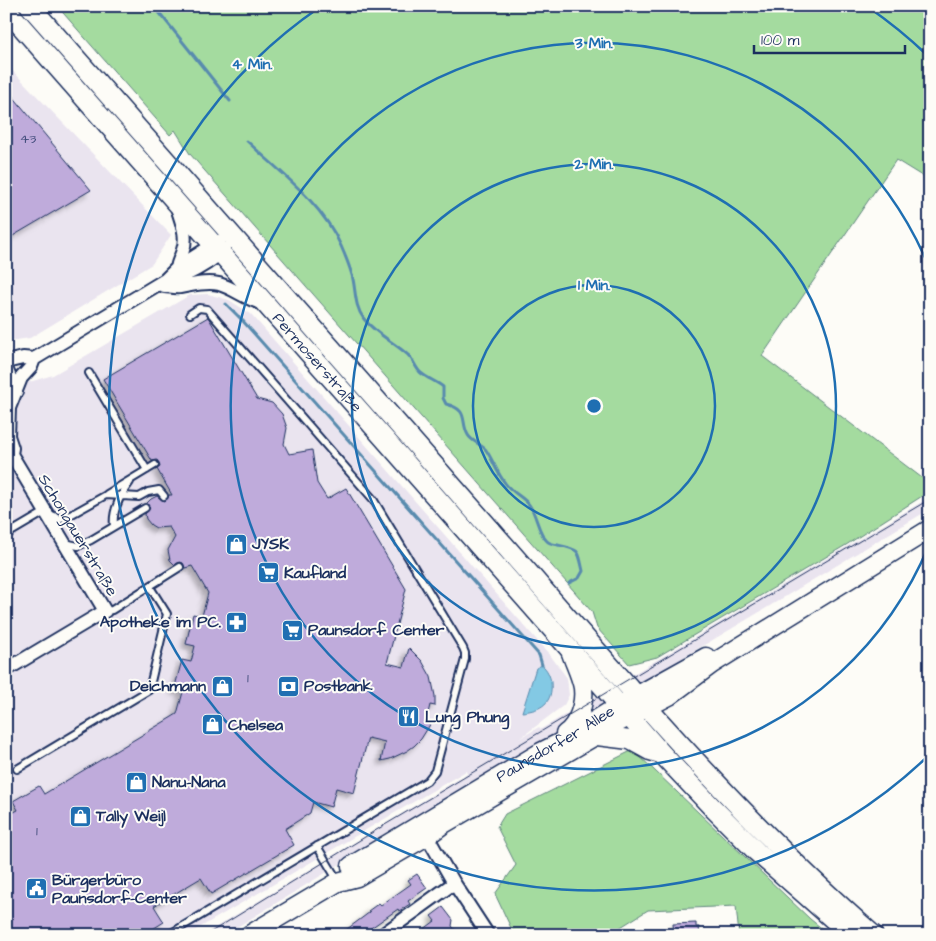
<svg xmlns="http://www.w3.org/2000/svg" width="936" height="941" font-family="'Architects Daughter',sans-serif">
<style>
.built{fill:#eae4ef}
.green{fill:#a4db9f;stroke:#60857e}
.water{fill:#83c9e4;stroke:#598bae}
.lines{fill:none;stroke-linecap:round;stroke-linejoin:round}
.stream{stroke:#598bae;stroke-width:3}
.building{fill:#bfabdb;stroke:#1b2f5e;filter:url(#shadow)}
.service-casing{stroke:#1b2f5e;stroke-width:10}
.minor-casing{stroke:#1b2f5e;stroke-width:16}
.secondary-casing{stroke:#1b2f5e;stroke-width:21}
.primary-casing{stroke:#1b2f5e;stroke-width:22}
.service{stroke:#fdfcf7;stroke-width:6}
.minor{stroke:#fdfcf7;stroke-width:12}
.secondary{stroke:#fdfcf7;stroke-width:18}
.primary{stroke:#fdfcf7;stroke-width:19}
.tram{stroke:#1b2f5e;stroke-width:1}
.ring{fill:none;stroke:#1f6fb2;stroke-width:2.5}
.labels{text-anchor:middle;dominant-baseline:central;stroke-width:4;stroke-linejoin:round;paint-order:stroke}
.number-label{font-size:14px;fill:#444e7d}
.street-label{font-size:16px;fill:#1b2f5e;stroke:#fdfcf7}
.poi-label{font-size:16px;font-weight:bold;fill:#1b2f5e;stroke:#fdfcf7;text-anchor:start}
.centre{fill:#1f6fb2;stroke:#fdfcf7;stroke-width:2.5}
.ring-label{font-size:15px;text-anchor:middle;font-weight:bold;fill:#1f6fb2;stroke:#fdfcf7;stroke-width:4;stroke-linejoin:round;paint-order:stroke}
</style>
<defs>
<filter id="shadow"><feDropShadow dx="-4" dy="4" stdDeviation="2.5" flood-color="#0004"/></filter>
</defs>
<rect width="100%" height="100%" fill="#fdfcf7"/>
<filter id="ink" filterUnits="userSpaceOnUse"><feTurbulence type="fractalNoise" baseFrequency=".02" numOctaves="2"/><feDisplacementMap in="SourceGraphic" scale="10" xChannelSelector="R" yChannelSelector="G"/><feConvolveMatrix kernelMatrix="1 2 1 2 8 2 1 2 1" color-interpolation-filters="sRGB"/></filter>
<g filter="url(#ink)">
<path class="built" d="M6 64 171 235 152 264 30 338 16 340H6Z
M208 294 229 300 251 314 550 655 567 678 569 695 564 705 519 739 539 727 541 729 930 497V509L763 610 563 729 555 734 556 738 473 783 224 935H203L467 774 466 771 187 935H6V389L53 375 190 295Z"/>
<path class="green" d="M57 6H930V181L896 160 762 356 930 484V491L846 545 657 657 629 664 597 628 592 612 574 591 190 154 175 130 170 135Z
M633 750 810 919 830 935H739L736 906 648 910 608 935H521L511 928 495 894 516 865 497 827 505 814Z"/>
<path class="water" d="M542 665C547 669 550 676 551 682 553 703 542 710 522 712L536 668Z"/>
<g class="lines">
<path class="stream" d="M154 6 230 101
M247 141C280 172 322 203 341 246 345 255 349 265 352 275 356 289 354 306 364 319 376 334 394 342 408 355 414 360 415 368 421 373 428 379 436 381 443 387V398L446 404C470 410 460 421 468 435 472 442 481 444 486 450 493 460 497 473 505 483 512 493 524 497 530 506 537 516 538 533 547 541 550 544 554 544 558 545 580 550 578 549 583 571L579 578 569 583
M226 304 242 320 539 655 542 665"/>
</g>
<path class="building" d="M6 88 91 190 6 240Z
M208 317 257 399 272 403 282 414 287 428 284 444 289 454 312 450 317 483 327 499 346 488 406 589 387 663 404 667 409 648 422 661 431 677 435 696V706L430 705 426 722 431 723 421 739 414 746 407 751 390 759 381 761 385 742 368 738 354 793 336 788 331 807 313 802 310 813 285 829 294 845 211 894 201 878 154 906 164 922 143 935H6V816L18 810 13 801 39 786 44 794 177 714 183 692 174 690 182 660 191 662 195 646 186 644 193 614 202 616 208 593 192 566 185 568 183 563 179 562 175 565 170 560 168 550 175 537 169 527 156 528 151 525 146 519 145 514 150 508 147 503 151 499 157 496 162 500 165 501 168 498 169 495H172L157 469 160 467 159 463 157 460 152 461 103 379Z
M417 874 427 888 408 901 410 904 399 911 398 909 371 928 374 931 368 935H339L370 912 368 911 379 903 381 905 411 884 408 880Z
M443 907 453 920 452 926 459 935H416L435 921 431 916Z
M696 923V927H699L700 935H674L673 924Z"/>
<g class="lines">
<defs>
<path id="service" d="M89 373 147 470
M107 494 155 465
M114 526C112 511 121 494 130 482
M6 535 45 512 61 519 65 518 106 495 139 497 148 492 159 490 164 496
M65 543 78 546 91 540 145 508
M105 611 112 610 180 567
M17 769 149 690 167 614 150 587
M317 846 338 881
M168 935 427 781 435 771 465 659V653L463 648 373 499 207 309 199 308 190 314"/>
<path id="minor" d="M177 268C178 261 181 257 183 250 188 235 181 221 177 207
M165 280 177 268 219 241
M164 286C169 286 175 288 180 287 193 285 206 281 219 284 234 288 247 300 262 303
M6 362 23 358 34 359 165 280C181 280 215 261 224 248
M6 368 16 392
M6 450 11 454 105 611 6 670
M11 454 12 448 8 436 9 408 21 378 31 367 34 359
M423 829 454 883 488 935
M382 935 454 883"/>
<g id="secondary">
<path d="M565 734C578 725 585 704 583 688 581 675 574 663 570 650"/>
<path d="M597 736 630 740 650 751 663 755"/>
<path id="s1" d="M351 866 541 752 559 743 620 705 706 657"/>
<path d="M249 935 338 882 357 877 427 836 442 825 619 722 669 696 712 664 930 529"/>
</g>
<g id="primary">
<path d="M30 6C181 178 333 350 484 522 609 664 730 810 873 935"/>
<path id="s2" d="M6 9 663 755 712 807 757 852 851 935"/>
</g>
</defs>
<use href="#service" class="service-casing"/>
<use href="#minor" class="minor-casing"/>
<use href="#secondary" class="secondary-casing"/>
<use href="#primary" class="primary-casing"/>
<use href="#service" class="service"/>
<use href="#minor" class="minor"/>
<use href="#secondary" class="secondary"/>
<use href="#primary" class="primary"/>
<path class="tram" d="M206 935 373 832 930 499"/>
</g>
</g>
<g class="ring">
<circle cx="594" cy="406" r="121"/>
<circle cx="594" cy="406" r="242"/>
<path d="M929 545A363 363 0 1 1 929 267"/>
<path d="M927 757A484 484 0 1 1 320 7M868 7A484 484 0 0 1 927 55"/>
</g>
<defs>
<symbol id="shop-square" viewBox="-11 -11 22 22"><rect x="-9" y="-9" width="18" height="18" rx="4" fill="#1f6fb2" stroke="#fdfcf7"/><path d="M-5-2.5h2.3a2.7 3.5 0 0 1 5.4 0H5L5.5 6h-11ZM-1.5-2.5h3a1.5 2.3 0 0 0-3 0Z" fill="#fff"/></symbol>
<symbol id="supermarket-square" viewBox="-11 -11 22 22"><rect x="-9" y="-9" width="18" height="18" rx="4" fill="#1f6fb2" stroke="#fdfcf7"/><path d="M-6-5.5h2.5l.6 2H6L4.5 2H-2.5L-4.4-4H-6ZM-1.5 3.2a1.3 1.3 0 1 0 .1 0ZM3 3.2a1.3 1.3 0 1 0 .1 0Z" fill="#fff"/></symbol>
<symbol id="pharmacy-square" viewBox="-11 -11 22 22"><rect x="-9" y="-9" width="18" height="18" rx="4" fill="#1f6fb2" stroke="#fdfcf7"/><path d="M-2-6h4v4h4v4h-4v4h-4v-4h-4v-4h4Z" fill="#fff"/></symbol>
<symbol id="bank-square" viewBox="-11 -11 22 22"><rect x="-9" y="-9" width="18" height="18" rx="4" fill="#1f6fb2" stroke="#fdfcf7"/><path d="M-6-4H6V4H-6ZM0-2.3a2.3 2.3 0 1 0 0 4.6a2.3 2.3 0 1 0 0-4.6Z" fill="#fff"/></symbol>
<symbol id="restaurant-square" viewBox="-11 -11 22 22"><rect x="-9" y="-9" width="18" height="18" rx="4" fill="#1f6fb2" stroke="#fdfcf7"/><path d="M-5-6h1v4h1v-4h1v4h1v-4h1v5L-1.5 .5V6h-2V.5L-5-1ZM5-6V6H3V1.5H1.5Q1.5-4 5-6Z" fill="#fff"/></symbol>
<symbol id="civic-square" viewBox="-11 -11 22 22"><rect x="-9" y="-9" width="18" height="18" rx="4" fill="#1f6fb2" stroke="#fdfcf7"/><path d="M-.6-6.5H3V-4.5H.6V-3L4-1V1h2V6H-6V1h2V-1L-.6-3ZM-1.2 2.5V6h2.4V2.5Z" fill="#fff"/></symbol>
</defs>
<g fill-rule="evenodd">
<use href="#shop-square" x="224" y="532" width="25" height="25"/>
<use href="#supermarket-square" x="256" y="560" width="25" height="25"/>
<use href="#pharmacy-square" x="224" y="610" width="25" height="25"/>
<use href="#supermarket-square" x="280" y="618" width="25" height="25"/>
<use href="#shop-square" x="210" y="674" width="25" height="25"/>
<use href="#bank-square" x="276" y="674" width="25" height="25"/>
<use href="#restaurant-square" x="396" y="704" width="25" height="25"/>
<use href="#shop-square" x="200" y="712" width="25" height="25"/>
<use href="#shop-square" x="124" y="770" width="25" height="25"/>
<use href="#shop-square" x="68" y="804" width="25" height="25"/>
<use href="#civic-square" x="24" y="876" width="25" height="25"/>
</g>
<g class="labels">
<g class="number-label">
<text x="28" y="139">43</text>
<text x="248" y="678">1</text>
<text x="37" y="831">1</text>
</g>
<g class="street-label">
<text stroke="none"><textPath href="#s2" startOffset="471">Permoserstraße</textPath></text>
<text transform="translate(78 535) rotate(59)">Schongauerstraße</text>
<text stroke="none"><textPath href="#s1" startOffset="238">Paunsdorfer Allee</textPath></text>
</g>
<g class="poi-label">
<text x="252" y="544">JYSK</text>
<text x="284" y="573">Kaufland</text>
<text x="221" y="622" text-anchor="end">Apotheke im PC.</text>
<text x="308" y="630">Paunsdorf Center</text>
<text x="206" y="686" text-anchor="end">Deichmann</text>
<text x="304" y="686">Postbank</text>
<text x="425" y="717">Lung Phung</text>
<text x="228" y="725">Chelsea</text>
<text x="152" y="782">Nanu-Nana</text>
<text x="96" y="816">Tally Weijl</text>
<text x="52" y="880">Bürgerbüro<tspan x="52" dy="18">Paunsdorf-Center</tspan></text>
</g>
</g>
<circle cx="594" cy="406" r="8" class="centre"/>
<g class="ring-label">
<text x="594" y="48">3 Min.</text>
<text x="252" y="69">4 Min.</text>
<text x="594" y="169">2 Min.</text>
<text x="594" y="290">1 Min.</text>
</g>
<rect width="936" height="941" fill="none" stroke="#fdfcf7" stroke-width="25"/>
<rect x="12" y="12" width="911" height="916" fill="none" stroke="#1b2f5e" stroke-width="2" filter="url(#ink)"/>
<path d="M754 45v8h151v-8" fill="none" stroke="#1b2f5e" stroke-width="2.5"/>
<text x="761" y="45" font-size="15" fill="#1b2f5e" stroke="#fdfcf7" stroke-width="4" paint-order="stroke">100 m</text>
</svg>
